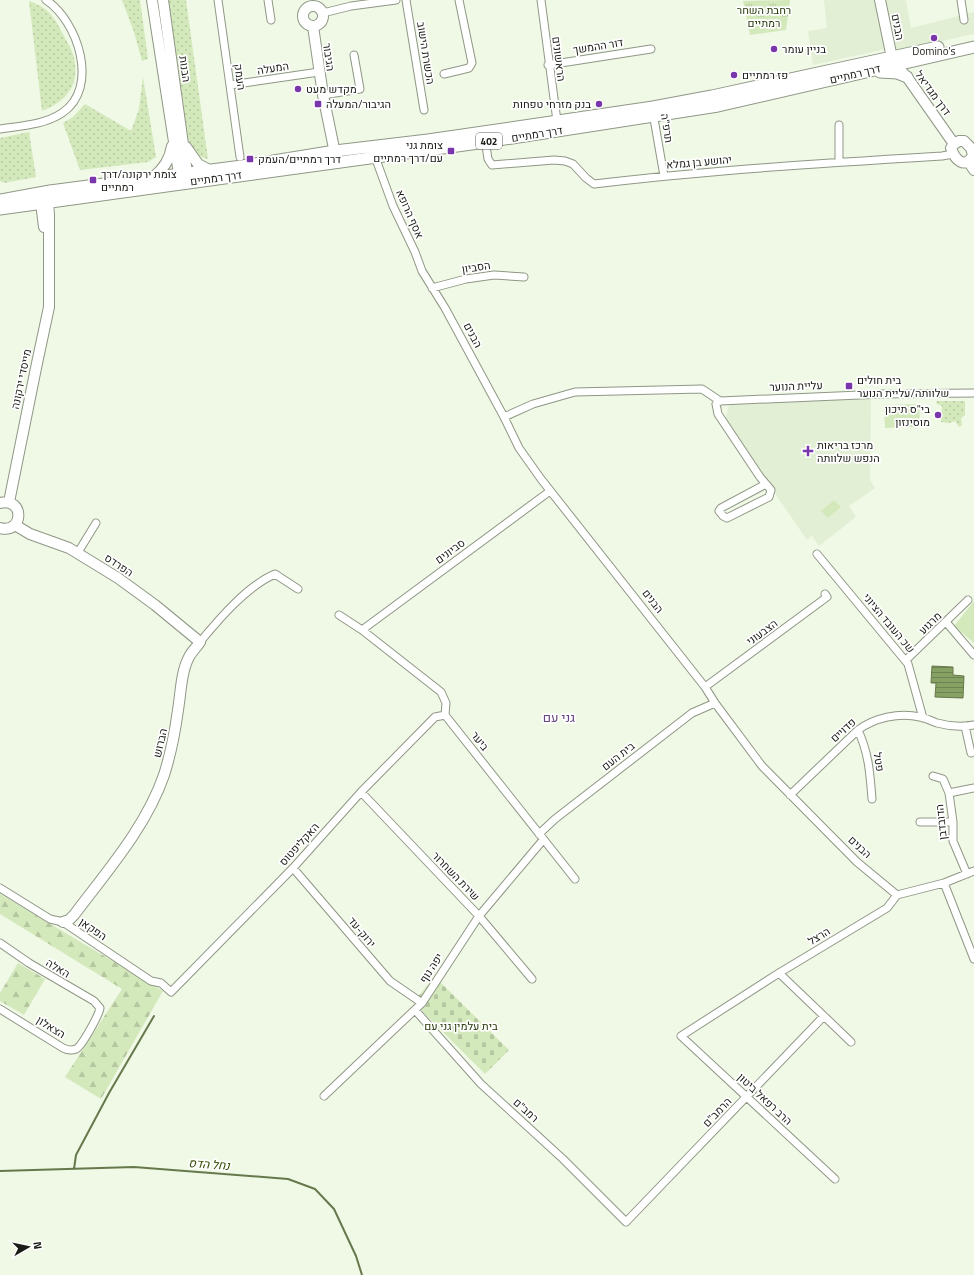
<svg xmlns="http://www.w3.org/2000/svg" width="974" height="1275" font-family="'Titillium Web',Heebo,sans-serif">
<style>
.built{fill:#e3efd5}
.grass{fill:url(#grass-dots)}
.forest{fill:url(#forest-firs)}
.cemetery{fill:url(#cemetery-stones)}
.park{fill:url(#park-tufts)}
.garden{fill:#d4e9bb}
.water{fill:url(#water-rules);stroke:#66794c}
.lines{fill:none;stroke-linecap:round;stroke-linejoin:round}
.stream{stroke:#66794c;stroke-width:2}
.street-casing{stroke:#8f9786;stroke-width:9}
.secondary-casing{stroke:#8f9786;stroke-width:12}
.primary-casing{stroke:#8f9786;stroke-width:13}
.street{stroke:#fff;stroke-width:7}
.secondary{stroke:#fff;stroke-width:10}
.primary{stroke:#fff;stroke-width:11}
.poi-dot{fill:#7a37ab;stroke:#fff;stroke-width:1.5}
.labels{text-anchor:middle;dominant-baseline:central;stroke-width:3.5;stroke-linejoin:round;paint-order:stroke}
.shield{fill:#fff;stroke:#5f605c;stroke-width:1}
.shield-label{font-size:10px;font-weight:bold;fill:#1a1c16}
.park-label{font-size:11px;fill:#2a3b0d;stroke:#fff}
.street-label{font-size:11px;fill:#1a1c16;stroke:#fff}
.poi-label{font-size:11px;fill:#1a1c16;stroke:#fff;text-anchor:start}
.water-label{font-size:12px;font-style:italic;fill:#334a02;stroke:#fff}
.quarter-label{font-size:13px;fill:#664682;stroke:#fff}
</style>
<defs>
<pattern id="grass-dots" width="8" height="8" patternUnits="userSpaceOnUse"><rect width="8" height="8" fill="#d4e9bb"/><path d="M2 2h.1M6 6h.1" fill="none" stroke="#b5c7a0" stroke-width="1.8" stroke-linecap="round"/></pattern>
<pattern id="forest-firs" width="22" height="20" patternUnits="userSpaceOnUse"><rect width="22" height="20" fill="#d4e9bb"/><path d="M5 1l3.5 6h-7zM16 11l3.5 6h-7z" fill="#b5c7a0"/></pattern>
<pattern id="cemetery-stones" width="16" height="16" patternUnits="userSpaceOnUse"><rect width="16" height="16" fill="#d4e9bb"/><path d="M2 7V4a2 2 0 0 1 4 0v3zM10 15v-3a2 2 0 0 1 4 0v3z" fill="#b5c7a0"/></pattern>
<pattern id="park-tufts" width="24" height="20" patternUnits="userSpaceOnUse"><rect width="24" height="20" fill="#d4e9bb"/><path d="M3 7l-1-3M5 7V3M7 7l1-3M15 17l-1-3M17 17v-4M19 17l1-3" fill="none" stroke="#b5c7a0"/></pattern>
<pattern id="water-rules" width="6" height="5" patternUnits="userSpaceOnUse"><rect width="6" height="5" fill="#86a163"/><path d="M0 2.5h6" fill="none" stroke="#6d8251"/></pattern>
</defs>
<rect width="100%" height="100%" fill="#f0f8e6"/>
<path class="built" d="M824 0H875L886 49 813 65 808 31 827 28Z
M885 0H906L911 28 974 12V34L897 51Z
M871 397 870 480 875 488 849 506 856 517 819 546 812 536 807 540 725 421 730 402Z"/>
<path class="grass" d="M122 0H140L148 59 142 61 134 32Z
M168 0H186L208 159 199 156 186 137Z
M29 1C49 8 54 17 63 34 66 41 71 47 73 54 81 82 69 101 42 111Z
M143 77 156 157 148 162 80 170 63 123 73 117 85 104 131 131 139 109Z
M29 132 36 177 4 183 0 181V138Z
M936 401H965V415L961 418 962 425 959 427 955 421 949 423 941 422 942 406 937 404Z"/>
<path class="forest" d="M0 894 163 991 101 1099 65 1077 122 989 0 914Z
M18 963 45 979 24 1015 0 1001V993Z"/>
<path class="cemetery" d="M435 977 509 1050 485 1074 413 1002Z"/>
<path class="park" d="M790 0 786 30 750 35 743 1Z"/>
<path class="garden" d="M919 404 920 427 885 428 884 405Z
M834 500 841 507 828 518 821 511Z
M974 601V643L954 626Z"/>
<path class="water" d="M932 666 953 667V675L964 676 963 698 935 697 936 683H931Z"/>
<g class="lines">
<path class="stream" d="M74 1169 76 1155 109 1093 154 1016
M0 1171 134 1167 288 1179 315 1189 334 1209 356 1256 362 1275"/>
<defs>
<path id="street" d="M218 0 240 157
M268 0 271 20
M406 0 424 110
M541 0 557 121
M961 0 964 20
M323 13 351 6 396 0
M548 65 651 49
M444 74 469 68 472 63 459 0
M230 85 319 72
M323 95 360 89 354 55
M653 113 664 176
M839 125V162
M0 129C20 126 44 125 62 113 100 88 78 21 46 0
M485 139 488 159 492 165 554 160 565 161 573 164 586 178 594 184C710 170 826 163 942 156L953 154
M374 154 393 206 415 252 422 271 445 308 504 417 519 448 541 479 705 687 715 703 762 766 857 862 897 895
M432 288 466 279 494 275 524 277
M504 417 533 404 575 392 702 389 720 401
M766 484 721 508 719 511 723 516 727 518 769 497 771 490 760 477 718 414 716 404 720 401 883 394 974 393
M77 554 96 523
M817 554 908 664 923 718
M339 615 362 630 441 692 446 703 445 715 575 879
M946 622 974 655
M362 630 550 491
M200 642C219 619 247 586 275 574L298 589
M906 660 968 600
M705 687 827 597 825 594
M965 726 971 753
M858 730C869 754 870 774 872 799
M933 776 943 779 949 793 953 822V841L967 874
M361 792 479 916 532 979
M949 793 974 788
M790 795 858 730C874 718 899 712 920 717 926 718 931 721 937 723 948 726 963 727 974 725
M920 822H953
M539 834 555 819 692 713 715 703
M293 868 390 981 422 1003
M944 883 974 959
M0 888 50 919 63 922 151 981 161 983 171 992 293 868 361 792 435 717 445 715
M0 943 29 963 94 1001 100 1008C99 1015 82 1046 76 1049 71 1051 67 1050 63 1048L0 1009
M779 973 851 1042
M415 1010 481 1084 563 1159 626 1222 824 1016
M324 1096 422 1003 479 916 543 840
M835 1179 681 1036 779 973 887 908 897 895 944 883 974 871"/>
<path id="secondary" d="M152 0 179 174 184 181
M163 0 187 173 185 181
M880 0 892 58 895 65 907 77 954 144
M303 16a10 10 0 1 1 20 0a10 10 0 1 1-20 0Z
M313 26 323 95 336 158
M959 141H964L971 148 973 155C965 170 955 160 951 148L954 144Z
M186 147 198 164 209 170
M968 161 974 170
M153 177C164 169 170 159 172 146
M42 195 41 203 44 227
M9 502 36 368 49 307V215L48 202 44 195
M0 503C25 497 24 534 0 528
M15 525 30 534 69 548 118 578 155 605 200 642C197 647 192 651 189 657 181 672 181 692 178 710 175 732 171 753 164 775 146 827 107 871 74 915L69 920 63 922"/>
<path id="primary" d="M880 72 897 73 907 77
M0 200 50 191 242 166 335 151 428 140 653 107 712 96 938 47
M0 209 486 142 718 106 974 47"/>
</defs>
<use href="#street" class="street-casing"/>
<use href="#secondary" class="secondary-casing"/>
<use href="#primary" class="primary-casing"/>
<use href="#street" class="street"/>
<use href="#secondary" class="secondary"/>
<use href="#primary" class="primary"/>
</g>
<g class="poi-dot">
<circle cx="934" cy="38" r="4"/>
<circle cx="774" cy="49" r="4"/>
<circle cx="734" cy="75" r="4"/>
<circle cx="298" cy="89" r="4"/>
<rect x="314" y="100" width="8" height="8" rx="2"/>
<circle cx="599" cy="104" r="4"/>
<rect x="447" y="147" width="8" height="8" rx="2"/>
<rect x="246" y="155" width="8" height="8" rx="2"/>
<rect x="89" y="176" width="8" height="8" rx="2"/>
<rect x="845" y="382" width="8" height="8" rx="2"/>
<circle cx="938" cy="415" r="4"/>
<path d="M806 445h4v4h4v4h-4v4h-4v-4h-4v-4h4z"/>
</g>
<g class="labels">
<rect class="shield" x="476" y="133" width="26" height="16" rx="3"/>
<g class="shield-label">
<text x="489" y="141">402</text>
</g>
<g class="park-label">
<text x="764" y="10">רחבת השחר<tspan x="764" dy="13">רמתיים</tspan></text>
<text x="461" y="1026">בית עלמין גני עם</text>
</g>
<g class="street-label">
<text transform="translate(898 27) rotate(79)">הבנים</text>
<text transform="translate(598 46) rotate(-9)">דור ההמשך</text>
<text transform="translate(426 53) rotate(81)">הכשרת הישוב</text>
<text transform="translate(329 57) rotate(82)">הגיבור</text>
<text transform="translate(559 59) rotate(83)">הראשונים</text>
<text transform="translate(273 68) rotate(-9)">המעלה</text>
<text transform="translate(185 69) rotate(82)">הבנות</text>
<text transform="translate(855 74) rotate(-13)">דרך רמתיים</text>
<text transform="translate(240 77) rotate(82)">העמק</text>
<text transform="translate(933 93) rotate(54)">דרך מגדיאל</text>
<text transform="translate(667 128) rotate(81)">תרפ"ה</text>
<text transform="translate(537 134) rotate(-9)">דרך רמתיים</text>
<text transform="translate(699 162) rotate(-5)">יהושע בן גמלא</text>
<text transform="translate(216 178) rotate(-8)">דרך רמתיים</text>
<text transform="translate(410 214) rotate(66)">אסף הרופא</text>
<text transform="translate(476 267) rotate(-8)">הסביון</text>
<text transform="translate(473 335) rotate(62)">הבנים</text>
<text transform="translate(21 379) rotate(-78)">מייסדי ירקונה</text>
<text transform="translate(796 386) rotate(-2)">עליית הנוער</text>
<text transform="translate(450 551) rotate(-36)">סביונים</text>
<text transform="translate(119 565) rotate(33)">הפרדס</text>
<text transform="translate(653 601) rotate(52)">הבנים</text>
<text transform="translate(889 623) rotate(50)">שכ העובד הציוני</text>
<text transform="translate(930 623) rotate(-44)">מרגוע</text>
<text transform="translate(762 632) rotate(-36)">הצבעוני</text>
<text transform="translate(843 730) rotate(-42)">פדויים</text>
<text transform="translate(480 741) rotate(52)">ביער</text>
<text transform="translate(160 743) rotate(-77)">הברוש</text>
<text transform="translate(618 756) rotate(-38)">בית העם</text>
<text transform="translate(879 762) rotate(81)">פטל</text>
<text transform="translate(941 822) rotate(-96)">הדובדבן</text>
<text transform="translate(299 844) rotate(-48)">האקליפטוס</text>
<text transform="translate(860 847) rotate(43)">הבנים</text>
<text transform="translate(456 876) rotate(46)">שירת השחרור</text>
<text transform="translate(93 929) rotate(34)">הפקאן</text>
<text transform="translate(362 932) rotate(50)">ירוק-עד</text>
<text transform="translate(819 936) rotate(-31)">הרצל</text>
<text transform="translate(58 968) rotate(31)">האלה</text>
<text transform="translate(431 968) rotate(-57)">יפה נוף</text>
<text transform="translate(51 1027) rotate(32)">הצאלון</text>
<text transform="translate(765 1099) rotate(43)">הרב רפאל ביטון</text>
<text transform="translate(526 1110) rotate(42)">רמב"ם</text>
<text transform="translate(717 1112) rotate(-46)">הרמב"ם</text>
</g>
<g class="poi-label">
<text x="782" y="49">בניין עומר</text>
<text x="934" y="51" text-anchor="middle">Domino's</text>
<text x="742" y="75">פז רמתיים</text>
<text x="306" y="89">מקדש מעט</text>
<text x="326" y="104">הגיבור/המעלה</text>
<text x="591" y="104" text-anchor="end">בנק מזרחי טפחות</text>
<text x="443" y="145" text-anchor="end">צומת גני<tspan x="443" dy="13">עם/דרך רמתיים</tspan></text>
<text x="258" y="159">דרך רמתיים/העמק</text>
<text x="101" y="174">צומת ירקונה/דרך<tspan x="101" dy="13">רמתיים</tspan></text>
<text x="857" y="380">בית חולים<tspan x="857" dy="13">שלוותה/עליית הנוער</tspan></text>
<text x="930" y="409" text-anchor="end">בי"ס תיכון<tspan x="930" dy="13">מוסינזון</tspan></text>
<text x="817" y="445">מרכז בריאות<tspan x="817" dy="13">הנפש שלוותה</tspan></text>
</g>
<g class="water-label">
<text transform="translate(209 1164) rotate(4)">נחל הדס</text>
</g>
<g class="quarter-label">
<text x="559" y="717">גני עם</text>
</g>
</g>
<g transform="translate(28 1247) rotate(81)" stroke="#ffffff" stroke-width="3" paint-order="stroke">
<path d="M0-3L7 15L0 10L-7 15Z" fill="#1a1c16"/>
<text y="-6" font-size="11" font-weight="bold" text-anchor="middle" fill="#1a1c16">N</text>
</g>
</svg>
